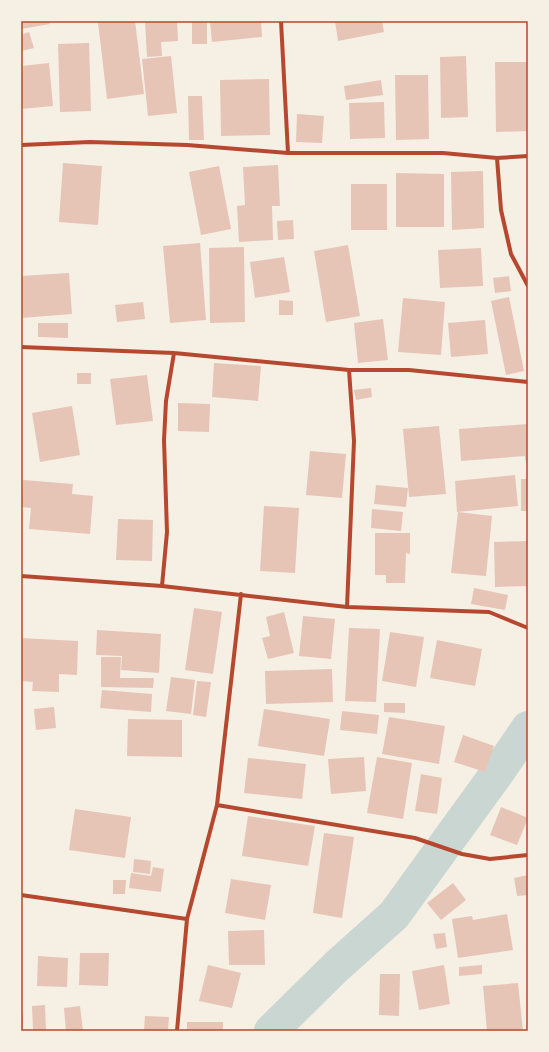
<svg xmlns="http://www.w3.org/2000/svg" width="549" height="1052" font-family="Manrope,sans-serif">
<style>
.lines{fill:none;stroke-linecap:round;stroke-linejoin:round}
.river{stroke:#c9d6d2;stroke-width:34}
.building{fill:#e6c5b7}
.minor{stroke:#b5482f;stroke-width:4}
.neatline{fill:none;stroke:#b5482f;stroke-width:1.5}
</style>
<rect width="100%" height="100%" fill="#f6efe4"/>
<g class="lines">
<path class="river" d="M271 1031 337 966 394 915 500 769 528 728"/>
</g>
<path class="building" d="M21 21H49L50 24 21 29Z
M108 21H135L144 94 107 99 98 22Z
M145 21H177L178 41 161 42 162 56 147 57Z
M192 21H207V44H192Z
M210 21H261L262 37 212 42Z
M335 21H382L384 32 338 41Z
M29 32 34 48 21 51V35Z
M89 43 91 111 60 112 58 44Z
M171 56 177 113 148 116 142 59Z
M466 56 468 117 441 118 440 57Z
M495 62H528V131L496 132Z
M49 63 53 106 21 109V66Z
M395 75H428L429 139 396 140Z
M269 79 270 135 221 136 220 80Z
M381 80 383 95 346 100 344 86Z
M188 96H202L204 140H189Z
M384 102 385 138 350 139 349 103Z
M297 114 324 116 322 143 296 142Z
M63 163 102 166 98 225 59 222Z
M278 165 280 206H272L273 240 239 242 237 206 245 205 243 167Z
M219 166 231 229 201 235 189 172Z
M483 171 484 228 452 230 451 172Z
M396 173 444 174V227H396Z
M351 184H387V230H351Z
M293 220 294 239 278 240 277 221Z
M200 243 206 320 170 323 163 246Z
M348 245 360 316 326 322 314 251Z
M244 247 245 322 210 323 209 248Z
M481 248 483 286 440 288 438 250Z
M284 257 290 292 255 298 250 262Z
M69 273 72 314 21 318V276Z
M509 276 511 291 495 293 493 278Z
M509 297 524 371 506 375 491 301Z
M403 298 445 302 441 355 398 352Z
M279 300 293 301V315H279Z
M143 302 145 319 117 322 115 305Z
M383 319 388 360 358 363 354 323Z
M485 320 488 354 451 357 448 323Z
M38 323H68V338L38 337Z
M214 363 261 366 258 401 212 397Z
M77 373H91V384H77Z
M147 375 153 421 116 425 110 379Z
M371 388 372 397 356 400 354 390Z
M178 403 210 404 209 432 178 431Z
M72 406 80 455 40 462 32 413Z
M528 424V463H526L525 456 461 461 459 429Z
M439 426 446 494 409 497 403 429Z
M310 451 346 454 342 498 306 495Z
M515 475 518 506 457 512 455 481Z
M521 479H528V511H521Z
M23 480 73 484 72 494 93 496 90 534 29 529 31 508 21 507Z
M376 485 408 488 406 507 374 504Z
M264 506 299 508 295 573 260 571Z
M372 509 403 512 401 531 371 528Z
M458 512 492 516 486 576 451 573Z
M118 519 153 520 152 561 116 560Z
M375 533H410V554L406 553 405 583H386V575H375Z
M528 541V586L495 587 494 542Z
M474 588 508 595 505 610 471 604Z
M194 608 222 612 213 674 185 670Z
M284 612 294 653 268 659 262 638 270 636 266 617Z
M303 616 335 619 331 659 299 656Z
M349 628 380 629 376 702 345 701Z
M97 630 161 634 159 673 121 670 122 656 96 655Z
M390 632 424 637 416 687 382 681Z
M21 638 78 641 77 675 59 674V692L32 691 33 682 21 681Z
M437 640 482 649 475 686 430 678Z
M101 657H121L120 678H154L153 688 101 687Z
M332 669 333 702 266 704 265 671Z
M171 677 195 680 191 714 166 711Z
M197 681 211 682 206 717 193 715Z
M102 690 152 694 151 712 100 708Z
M384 703H405V713L384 712Z
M54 707 56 728 36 730 34 709Z
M264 709 330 719 324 756 258 746Z
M342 711 379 715 377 734 340 730Z
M389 717 445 726 439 764 382 754Z
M128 719 182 720V757L127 756Z
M463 735 494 746 485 772 454 762Z
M364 757 366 791 331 794 328 759Z
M377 757 412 763 403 819 367 813Z
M248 758 306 764 302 799 244 793Z
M421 774 442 778 437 814 415 811Z
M501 807 528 818 517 845 490 835Z
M75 809 131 817 125 858 69 850Z
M248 816 315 826 308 866 242 856Z
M324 833 354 837 342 918 313 913Z
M134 859 151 861 150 874 133 872Z
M153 867 164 869 161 892 129 888 131 873 151 876Z
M528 875V895L517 896 514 878Z
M231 879 271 885 265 920 225 913Z
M113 880H126L125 894H113Z
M453 883 466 900 441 920 427 903Z
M507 914 513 950 458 958 452 919 472 916 473 920Z
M264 930 265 965H229L228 931Z
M445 933 447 947 436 949 433 934Z
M80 953H109L108 986 79 985Z
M38 956 68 958 67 987 37 986Z
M208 965 241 973 232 1008 199 1001Z
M444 965 450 1004 419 1010 412 971Z
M482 965V974L459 976V967Z
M380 974H400L399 1016 379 1015Z
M518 983 523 1031H487L483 986Z
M45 1005 46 1030H33L32 1006Z
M80 1006 83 1031H66L64 1008Z
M21 1013H23V1031H21Z
M145 1016 169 1017 168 1031H144Z
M187 1022H223V1031H187Z"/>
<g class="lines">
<path class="minor" d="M281 21 288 153
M21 145 90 142 187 145 288 153H443L497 158 528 156
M497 158 501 210 511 254 528 286
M21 347 174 353 349 370H409L528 382
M21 576 162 586 347 607 489 612 528 628
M162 586 167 532 164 440 166 401 174 353
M347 607 354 441 349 370
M217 805 415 838 462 854 490 859 528 855
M21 895 187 919
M177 1031 187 919 217 805 241 594"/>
</g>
<rect width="549" height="1052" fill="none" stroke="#f6efe4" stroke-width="44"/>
<rect x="22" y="22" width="505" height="1008" class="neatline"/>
</svg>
